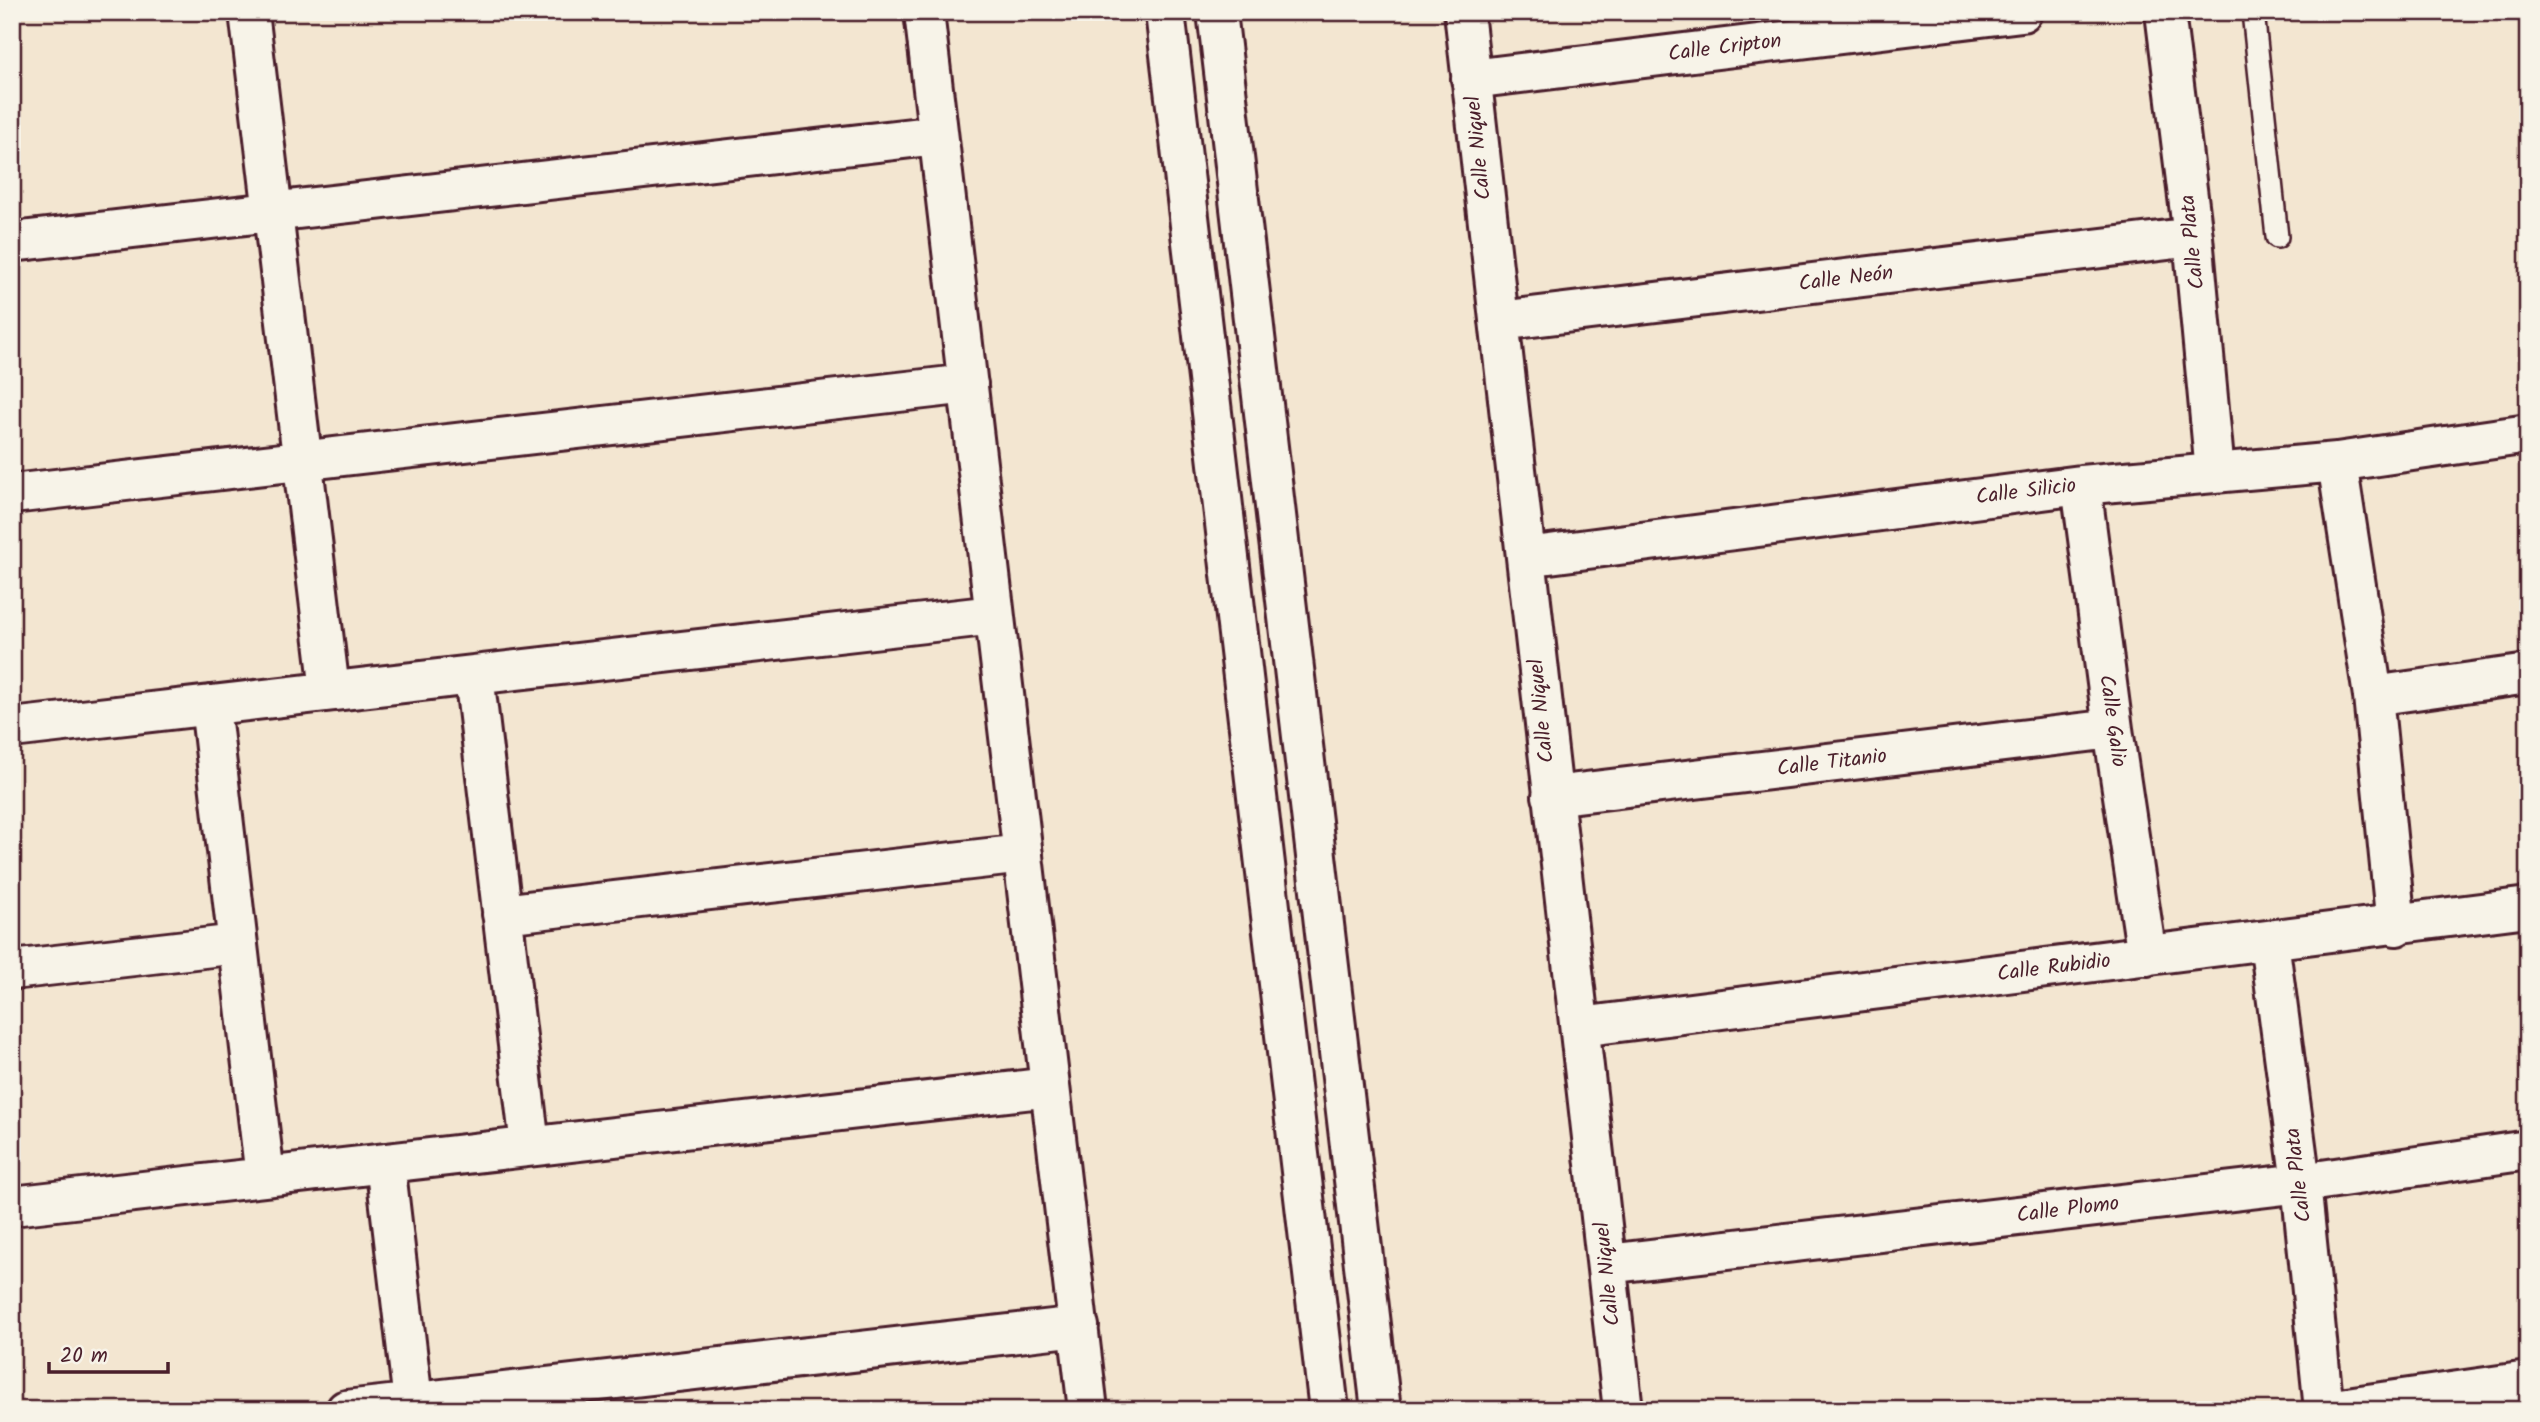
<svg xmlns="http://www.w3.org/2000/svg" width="2540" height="1422" font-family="Kalam,sans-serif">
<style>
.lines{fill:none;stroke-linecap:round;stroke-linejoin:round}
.lane-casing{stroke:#4a1f2b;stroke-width:26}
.street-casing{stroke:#4a1f2b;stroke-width:44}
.secondary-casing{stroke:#4a1f2b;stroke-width:44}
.lane{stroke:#f7f3e8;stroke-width:21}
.street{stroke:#f7f3e8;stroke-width:38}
.secondary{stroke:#f7f3e8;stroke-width:38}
.labels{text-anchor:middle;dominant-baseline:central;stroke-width:6;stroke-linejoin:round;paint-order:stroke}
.street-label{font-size:21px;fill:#4a1f2b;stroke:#f7f3e8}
</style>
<rect width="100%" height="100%" fill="#f3e6d1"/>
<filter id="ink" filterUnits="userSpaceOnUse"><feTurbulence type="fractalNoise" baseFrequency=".0143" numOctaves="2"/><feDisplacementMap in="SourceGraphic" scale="14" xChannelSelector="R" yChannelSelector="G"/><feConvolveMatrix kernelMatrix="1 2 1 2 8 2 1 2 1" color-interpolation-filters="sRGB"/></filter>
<g filter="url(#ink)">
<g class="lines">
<defs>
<path id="lane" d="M2253 12 2277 237"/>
<path id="street" d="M249 12 330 691
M924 12 1088 1410
M1464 12 1623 1410
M2165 12 2193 237 2215 473
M1471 79 2022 12
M12 242 938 135
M1499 321 2193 237
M2337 462 2373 696 2396 926
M2081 485 2113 729 2147 956
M12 494 968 384
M1526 557 2081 485 2337 462 2528 434
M474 675 530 1146
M2373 696 2528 674
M210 705 265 1177
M12 728 994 615
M1552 796 2113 729
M502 914 1023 854
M2269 941 2301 1183 2324 1410
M12 970 238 944
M1580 1027 2528 907
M385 1163 414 1410
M12 1206 1050 1087
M1607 1264 2301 1183 2528 1150
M346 1410 1079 1326
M2326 1410 2528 1381"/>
<path id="secondary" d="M1165 12 1329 1410
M1217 12 1381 1410"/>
</defs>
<use href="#lane" class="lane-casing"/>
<use href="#street" class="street-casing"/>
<use href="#secondary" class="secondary-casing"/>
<use href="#lane" class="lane"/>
<use href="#street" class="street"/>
<use href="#secondary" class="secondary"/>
</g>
</g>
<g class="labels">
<g class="street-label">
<text transform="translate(1725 48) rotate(-7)">Calle Cripton</text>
<text transform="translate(1479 148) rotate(-96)">Calle Niquel</text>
<text transform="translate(2193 242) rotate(-96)">Calle Plata</text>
<text transform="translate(1846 279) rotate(-7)">Calle Neón</text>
<text transform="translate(2026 492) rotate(-7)">Calle Silicio</text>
<text transform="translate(1542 711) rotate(-96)">Calle Niquel</text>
<text transform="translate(2112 721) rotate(82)">Calle Galio</text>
<text transform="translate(1832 763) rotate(-7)">Calle Titanio</text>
<text transform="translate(2054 968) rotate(-7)">Calle Rubidio</text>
<text transform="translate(2299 1175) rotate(-97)">Calle Plata</text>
<text transform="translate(2068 1210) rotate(-7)">Calle Plomo</text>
<text transform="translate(1608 1274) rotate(-96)">Calle Niquel</text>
</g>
</g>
<rect width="2540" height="1422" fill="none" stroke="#f7f3e8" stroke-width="42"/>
<rect x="21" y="21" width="2498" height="1380" fill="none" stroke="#4a1f2b" stroke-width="2.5" filter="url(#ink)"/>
<path d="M49 1362v10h119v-10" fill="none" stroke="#4a1f2b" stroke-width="3.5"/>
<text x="60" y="1362" font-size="21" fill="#4a1f2b" stroke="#f7f3e8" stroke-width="5" paint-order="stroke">20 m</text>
</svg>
